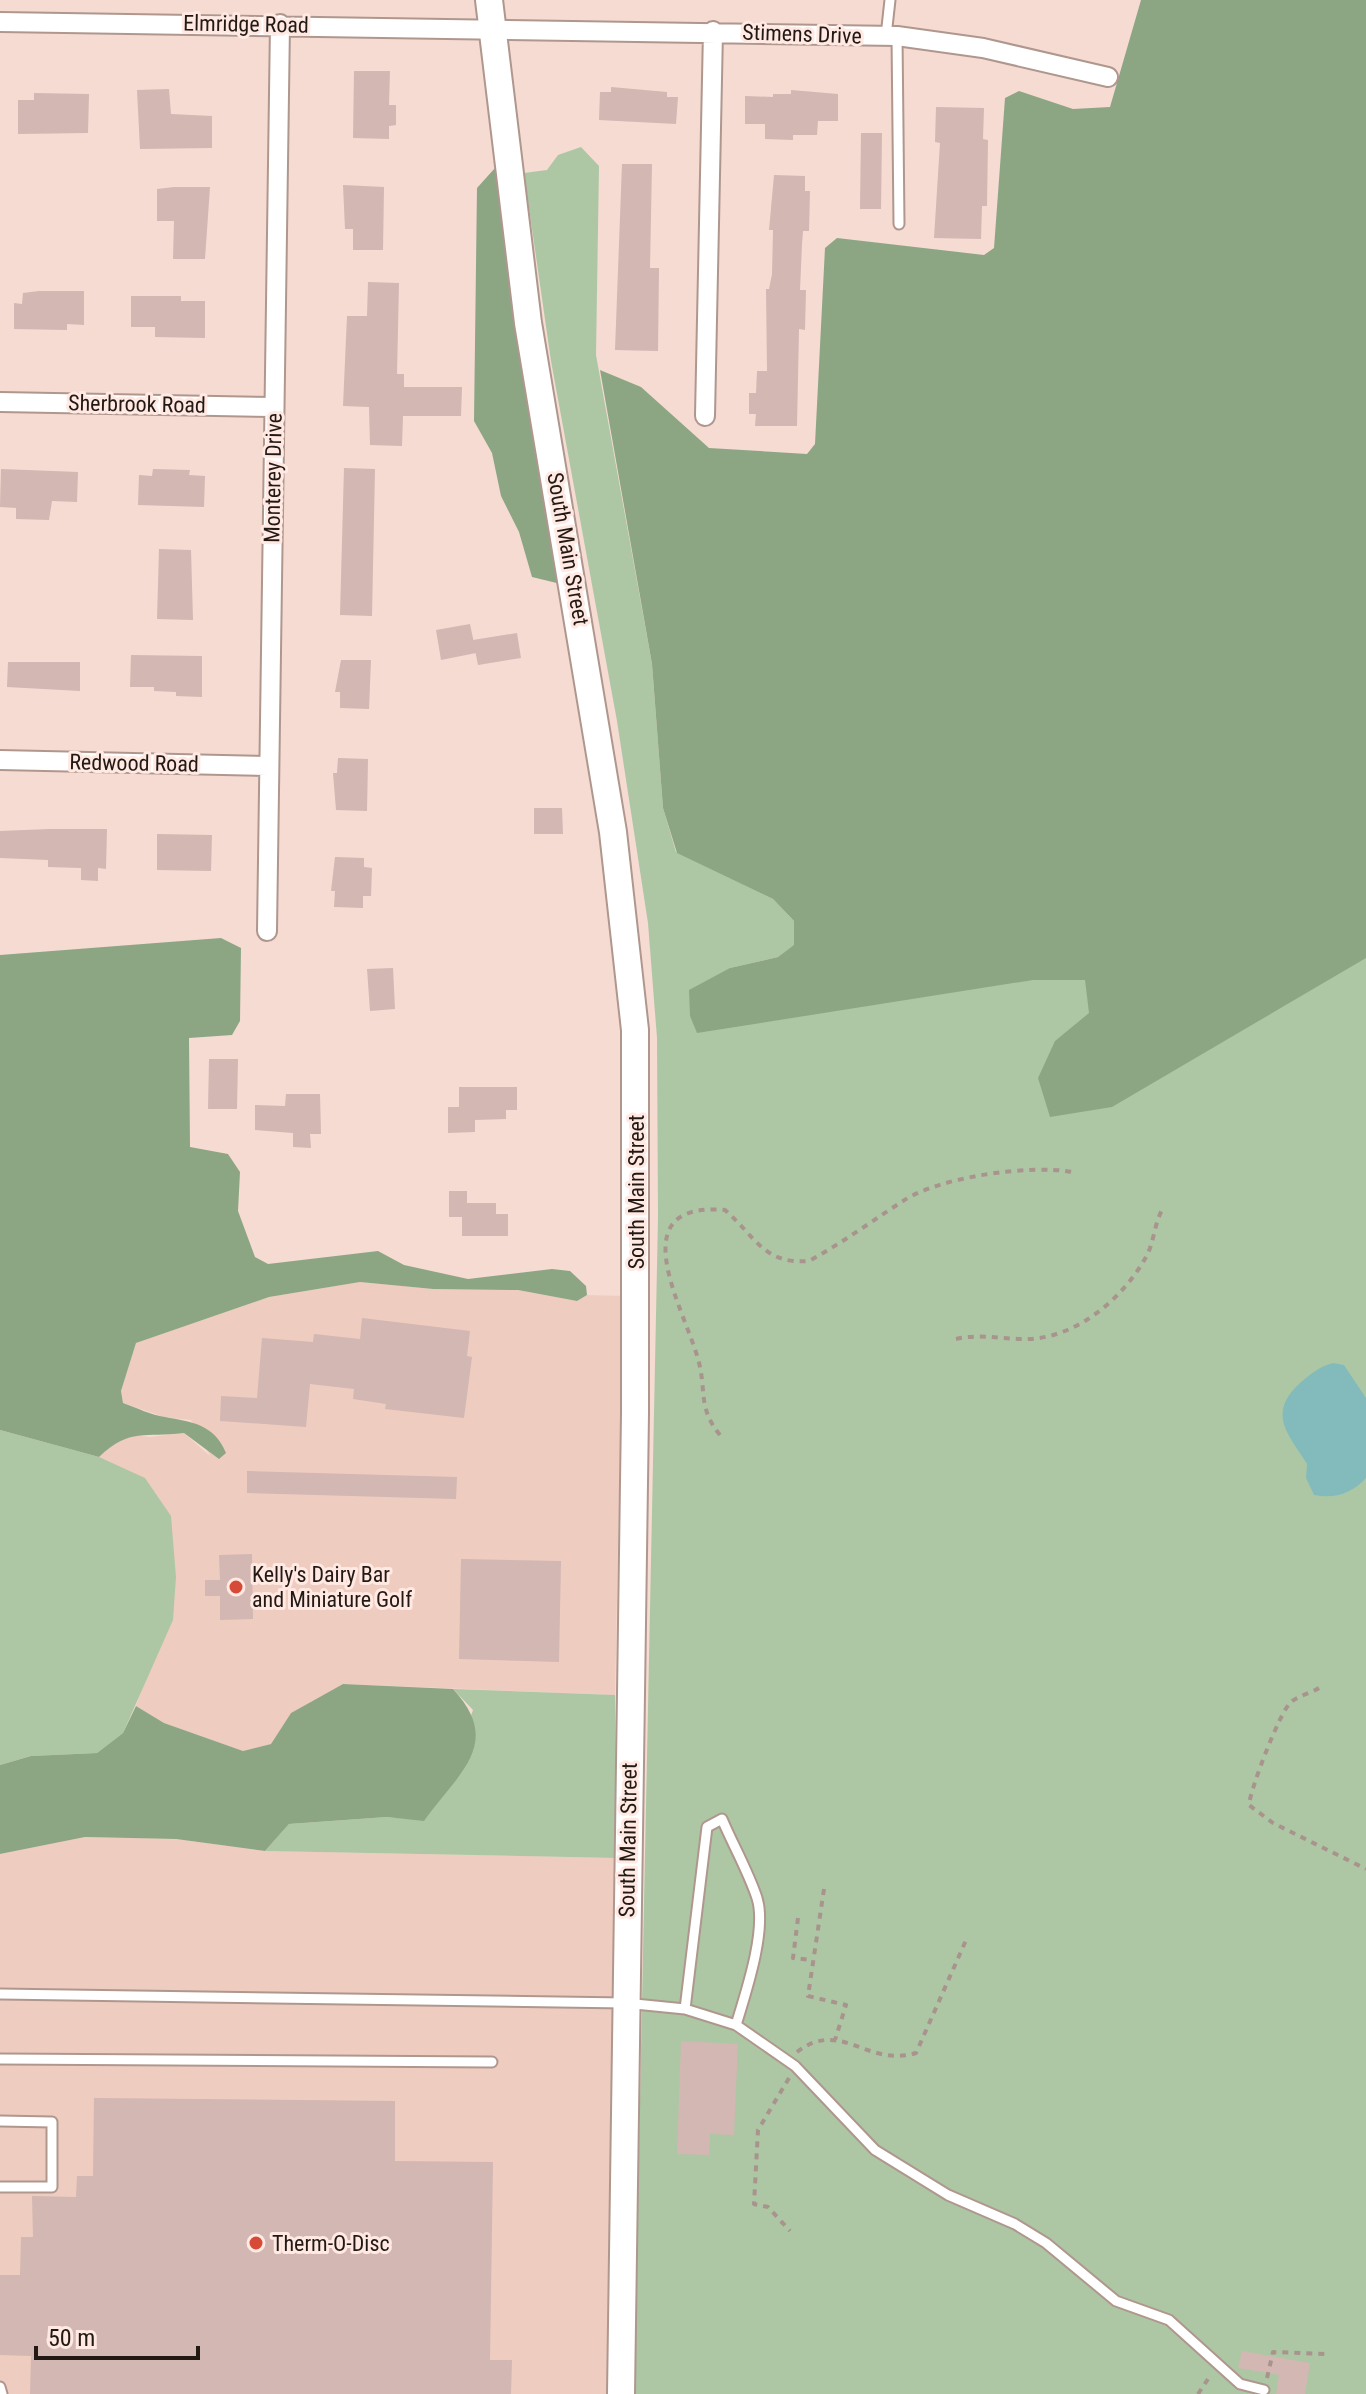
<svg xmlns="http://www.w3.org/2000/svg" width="1366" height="2394" font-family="'Roboto Condensed',sans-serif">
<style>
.built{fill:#efccc0}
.green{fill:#adc7a4}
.forest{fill:#8ca683}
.water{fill:#83bbbc}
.building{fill:#d2b7b2}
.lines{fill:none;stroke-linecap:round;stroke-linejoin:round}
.lane-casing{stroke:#af978e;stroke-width:13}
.street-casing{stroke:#af978e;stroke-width:22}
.secondary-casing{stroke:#af978e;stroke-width:30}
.path{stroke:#a8948d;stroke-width:4;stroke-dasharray:6 6;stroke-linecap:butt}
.lane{stroke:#fff;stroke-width:9}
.street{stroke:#fff;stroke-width:18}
.secondary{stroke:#fff;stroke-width:26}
.poi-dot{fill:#d64a37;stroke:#ffe9e2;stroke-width:3}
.labels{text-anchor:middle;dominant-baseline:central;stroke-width:6;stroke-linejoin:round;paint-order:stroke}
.street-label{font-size:22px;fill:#221915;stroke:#ffe9e2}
.poi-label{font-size:22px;fill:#221915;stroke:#ffe9e2;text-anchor:start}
</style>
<rect width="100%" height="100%" fill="#f5dbd2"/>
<path class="built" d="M360 1282 433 1289 518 1290 577 1301 587 1295 623 1296 615 1695 343 1684 291 1713 271 1744 243 1751 164 1723 136 1706 148 1673 99 1457 117 1440 132 1434 150 1437 184 1433 210 1456 191 1420 164 1417 123 1403 121 1391 136 1343 269 1297Z
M85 1837 176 1839 265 1851 617 1858 609 2394H0V1854Z"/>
<path class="green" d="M581 147 599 166 596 355 652 664 663 808 676 852 773 899 794 921V946L778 957 730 968 1366 905V2394H634L658 1217 657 1038 648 923 617 721 551 361 524 173 547 170 558 155Z
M0 1430 99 1457 145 1478 171 1516 176 1577 173 1620 123 1733 97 1753 31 1756 0 1765Z
M453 1689 615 1695 617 1858 265 1851 289 1824 387 1817 424 1820 442 1796 473 1710Z"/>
<path class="forest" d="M1141 0H1366V958L1112 1107 1050 1117 1038 1078 1055 1041 1089 1013 1085 980H1033L697 1033 690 1016 689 990 730 968 778 957 794 945V921L773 899 677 853 663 808 652 664 600 370 641 387 709 448 807 454 815 444 825 248 837 238 984 255 994 248 1005 98 1019 91 1073 109 1110 107Z
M495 168 511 292 565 585 532 577 519 532 501 496 492 453 474 421 477 188Z
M221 938 241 948 240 1021 232 1035 189 1038 190 1147 228 1154 240 1172 238 1211 255 1257 268 1264 378 1251 404 1265 468 1279 552 1269 570 1271 586 1286 587 1295 577 1301 518 1290 433 1289 360 1282 269 1297 136 1343 121 1391 123 1403C137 1408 151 1415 165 1417 192 1422 214 1424 226 1453L219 1459 184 1433C144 1438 131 1427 99 1457L0 1430V955Z
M343 1684 453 1689C504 1744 458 1773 424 1821L387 1817 289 1824 265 1851 176 1839 85 1837 0 1854V1765L31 1756 97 1753 123 1733 136 1706 164 1723 243 1751 271 1744 291 1713Z"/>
<path class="water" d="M1333 1363 1344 1365 1366 1398V1478C1351 1494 1335 1499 1314 1495L1306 1478 1307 1464C1289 1435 1266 1414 1300 1383 1309 1375 1320 1366 1333 1363Z"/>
<path class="building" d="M354 71H390L389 105H396V125L389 126V139L353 138Z
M611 87 667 92V97H678L676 124 599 120 600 92H611Z
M169 89 171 114 212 116V148L140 149 137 90Z
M791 90 838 94V121H818L817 135H793V140L765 139V124H745V96L773 97V94H791Z
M34 93 89 94 88 133 18 134V100H34Z
M936 107 984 108 983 139 988 140 987 206H982L981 239 934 238 940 143 935 142Z
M861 133H882L881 209H860Z
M622 164H652L650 268H659L658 351 615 350Z
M774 175 805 176V191H810L809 231H803L802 244 800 290H806L805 330 799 329 797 426H755L756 414H749V393H756L757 371H767L766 289H769L772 274 773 230H769Z
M343 185 384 187 383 250H353V229H345Z
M174 187H210L205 259H173L174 221H157V189Z
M368 282 399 283 397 374H404V387H462L461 416H403L402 446 370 445 369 407 343 406 347 316H367Z
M39 291H84V325L67 324V330L14 329V303L22 304 23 293Z
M131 296H181V301H205V338L155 337V327H131Z
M344 468 375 469 372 616 340 615Z
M1 469 78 472 77 502 52 501 49 520 16 519V508L0 507Z
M153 469 190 470 189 475 205 476 204 507 138 505 139 475 152 476Z
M159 549 191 550 193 620 157 619Z
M470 624 476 653 441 660 436 630Z
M517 633 521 658 478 665 473 640Z
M131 655 202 656V697L176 696V692L154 691V687H130Z
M341 660H371L369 709 340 708V692H335Z
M8 662H80V691L7 687Z
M338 758 368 759 367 811 336 810 333 773H337Z
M534 808H562L563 834H534Z
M49 829H107L106 869 98 868V881L81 880V868L48 867V860L0 858V831Z
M157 834 212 835 211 871 157 870Z
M335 857 364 858V867L372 868 371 896H363V908L334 907 335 891H331Z
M393 968 395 1009 370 1011 367 969Z
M209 1059H238L237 1109H208Z
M459 1087H517V1110H506V1119L475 1120V1132L448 1133V1107H459Z
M286 1094H320L321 1134H310L311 1148 293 1147V1133L255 1130V1105L285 1106Z
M449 1191H467V1203H496V1214H508V1236H462V1217H449Z
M362 1318 470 1331 467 1356 472 1357 464 1418 385 1409 386 1404 353 1399 354 1389 310 1384 306 1427 220 1421 221 1396 257 1398 262 1338 313 1342 314 1334 360 1339Z
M247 1471 457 1477 456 1499 247 1493Z
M252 1554 253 1619 220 1620V1596H205V1580H220L219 1555Z
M461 1559 561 1561 559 1662 459 1659Z
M681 2041 738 2044 734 2135 710 2134 709 2155 677 2154Z
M94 2098 395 2101V2161L493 2162 490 2360H512L511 2394H30L31 2356 0 2355V2275H20L21 2237H33L32 2196 76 2197 77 2176H93Z
M1242 2351 1310 2363 1305 2394H1276L1279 2375 1238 2368Z"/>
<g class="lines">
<defs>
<path id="lane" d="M886 36 890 0
M897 36 899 224
M0 1994 625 2003 685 2009 736 2025 795 2066 875 2150 948 2195 1015 2224 1046 2243 1116 2301 1169 2320 1240 2384 1264 2390
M685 2009 707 1827 722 1819C733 1845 748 1871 757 1898 767 1930 746 1992 736 2025
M0 2059 492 2062
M0 2121 52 2122V2187H0
M0 2387 2 2394"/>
<path id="street" d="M0 22 897 36 983 48 1108 77
M0 402 274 407
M705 416 713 31
M0 760 268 766
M267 931 280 24"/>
<path id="secondary" d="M489 0 528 323 613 832 635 1030V1413L621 2394"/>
</defs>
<use href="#lane" class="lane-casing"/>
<use href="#street" class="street-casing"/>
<use href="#secondary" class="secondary-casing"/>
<path class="path" d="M956 1339C981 1333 1005 1340 1030 1339 1079 1336 1123 1298 1146 1257 1154 1243 1154 1225 1162 1210
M720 1435C697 1407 707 1390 698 1359 684 1308 619 1201 725 1210 755 1236 764 1265 809 1261 842 1243 872 1221 903 1201 939 1177 1030 1164 1072 1172
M1319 1688C1311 1693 1298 1696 1291 1702 1280 1711 1250 1790 1249 1805L1273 1823 1366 1869
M824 1889 808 1996 846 2005 835 2040
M798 1918 793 1958 811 1960
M797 2052C841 2018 867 2068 916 2053L967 1938
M789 2078 758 2130 754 2204 768 2207 790 2231
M1267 2378 1273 2352 1325 2354
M1198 2394 1210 2376"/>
<use href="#lane" class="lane"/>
<use href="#street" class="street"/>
<use href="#secondary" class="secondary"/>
</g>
<g class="poi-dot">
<circle cx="236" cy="1587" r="8"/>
<circle cx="256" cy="2243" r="8"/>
</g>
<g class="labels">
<g class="street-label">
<text transform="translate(246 24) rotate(1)">Elmridge Road</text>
<text transform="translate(802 34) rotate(2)">Stimens Drive</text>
<text transform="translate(137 404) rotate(1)">Sherbrook Road</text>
<text transform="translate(273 478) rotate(-89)">Monterey Drive</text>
<text transform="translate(568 549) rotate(80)">South Main Street</text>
<text transform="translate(134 763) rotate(1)">Redwood Road</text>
<text transform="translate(636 1192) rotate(-90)">South Main Street</text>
<text transform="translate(628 1840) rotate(-89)">South Main Street</text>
</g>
<g class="poi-label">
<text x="252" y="1574">Kelly's Dairy Bar<tspan x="252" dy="25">and Miniature Golf</tspan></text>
<text x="272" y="2243">Therm-O-Disc</text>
</g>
</g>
<path d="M36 2346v12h162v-12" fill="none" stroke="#221915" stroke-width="4"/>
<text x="48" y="2346" font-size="24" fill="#221915" stroke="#ffe9e2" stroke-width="6" paint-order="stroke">50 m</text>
</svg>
